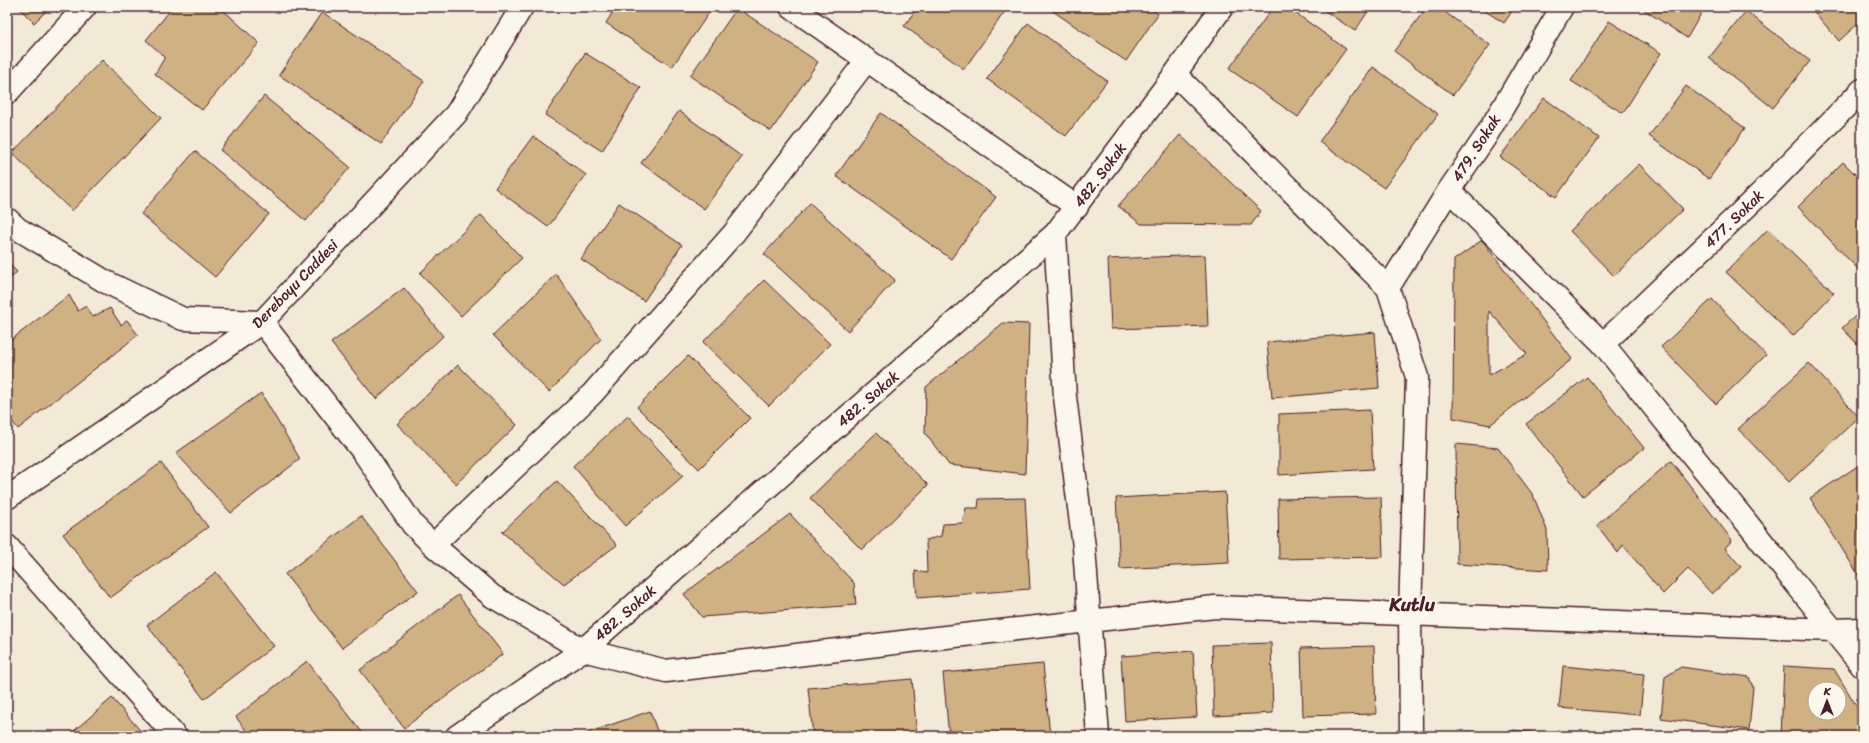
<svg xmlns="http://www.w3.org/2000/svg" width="1869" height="743" font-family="Sriracha,sans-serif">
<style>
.building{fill:#d0b184;stroke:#4a1f2b;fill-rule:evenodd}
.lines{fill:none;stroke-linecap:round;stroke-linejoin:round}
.street-casing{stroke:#4a1f2b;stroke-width:25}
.secondary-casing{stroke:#4a1f2b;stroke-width:25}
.street{stroke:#fbf7ec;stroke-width:22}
.secondary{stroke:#fbf7ec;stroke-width:22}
.labels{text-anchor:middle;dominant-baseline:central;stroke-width:4;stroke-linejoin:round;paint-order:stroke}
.street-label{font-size:15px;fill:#4a1f2b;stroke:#fbf7ec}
.district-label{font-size:19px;font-weight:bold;fill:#4a1f2b;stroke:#fbf7ec}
</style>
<rect width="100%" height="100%" fill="#f2e9d7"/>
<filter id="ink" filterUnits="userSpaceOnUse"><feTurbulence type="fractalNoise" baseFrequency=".025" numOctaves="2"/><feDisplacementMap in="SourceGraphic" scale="8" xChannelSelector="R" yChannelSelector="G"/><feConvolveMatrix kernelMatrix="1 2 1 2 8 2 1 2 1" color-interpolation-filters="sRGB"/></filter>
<g filter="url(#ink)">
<path class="building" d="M18 7H50L34 23Z
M173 7H220L259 43 202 110 155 74 165 57 146 40Z
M616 7H713L672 67 606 23Z
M918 7H1008L964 69 904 26Z
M1047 7H1148L1158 14 1126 61Z
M1273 7H1287L1346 49 1298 117 1229 69Z
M1319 7H1371L1355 31Z
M1427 7H1438L1490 45 1453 95 1394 51Z
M1479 7H1515L1504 23Z
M1640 7H1705L1687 38Z
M1810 7H1862V20L1839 41Z
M737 8 818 62 771 131 690 76Z
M1746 11 1810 61 1773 108 1709 58Z
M322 12 424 81 381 144 279 75Z
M1609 21 1661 53 1623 113 1571 81Z
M1028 23 1107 81 1066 136 987 79Z
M585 53 641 88 602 151 545 115Z
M102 60 161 118 72 211 12 153Z
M1373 67 1438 114 1384 188 1319 142Z
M1686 86 1745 128 1709 179 1649 136Z
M264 96 350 167 306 221 220 150Z
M1544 98 1599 138 1556 197 1500 157Z
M679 111 742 157 704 209 641 163Z
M881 113 996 197 951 259 836 176Z
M1180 135 1261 211 1251 225 1141 224 1118 206Z
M533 136 586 175 548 227 495 188Z
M195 151 269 214 215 277 141 214Z
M1843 162 1862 181V268L1859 270 1798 207Z
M1639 164 1683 209 1614 276 1570 231Z
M619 203 682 245 644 301 581 259Z
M810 203 895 280 848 331 764 254Z
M481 215 522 258 461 316 420 273Z
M1768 229 1834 293 1793 336 1726 272Z
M1482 240 1572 359 1490 425 1453 418 1454 260ZM1489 311 1527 354 1489 375Z
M1205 255 1208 326 1111 329 1108 259Z
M7 262 17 272 7 281Z
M556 274 601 339 549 392 493 335Z
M764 280 830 344 769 406 703 342Z
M404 288 443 336 376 399 331 343Z
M69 295 78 311 86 306 92 317 110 308 121 325 127 320 138 335 18 429 7 415V343Z
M1712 299 1766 355 1716 404 1661 347Z
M1862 310V349L1842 328Z
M1003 323 1029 324 1025 474 949 465 925 433 926 387Z
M1375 332 1379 388 1272 398 1267 342Z
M688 356 750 418 699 469 637 407Z
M1809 363 1859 417 1789 482 1738 429Z
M458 365 517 425 456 484 397 424Z
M1587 377 1644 448 1583 496 1526 424Z
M261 393 300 459 231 513 176 453Z
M1370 410 1373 469 1279 475V414Z
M628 416 683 476 625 526 573 466Z
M876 433 928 485 862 550 810 498Z
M1456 444 1498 448 1533 495 1547 530 1548 570 1457 564Z
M1671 461 1732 540 1725 548 1741 567 1712 594 1688 569 1663 594 1623 545 1618 553 1597 525Z
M161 463 208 527 110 598 63 534Z
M1862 463V578L1861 579 1810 498Z
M557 481 617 545 564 584 502 532Z
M1225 492 1229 563 1120 569 1116 498Z
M1381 497 1383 557 1279 559 1278 499Z
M1025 498 1030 589 917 598 915 571 927 573 926 540 941 536 943 524 962 523 966 508H978L979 499Z
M790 514 854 583 856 605 702 617 684 594Z
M361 516 418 591 342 648 285 574Z
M216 572 274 646 204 699 147 625Z
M458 595 503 654 404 728 360 670Z
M1271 643 1273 713 1214 716 1212 645Z
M1374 646 1376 714 1303 716 1301 648Z
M1193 651 1197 717 1125 721 1121 656Z
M307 661 365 736H250L236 717Z
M1043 664 1050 736H949L943 673Z
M1563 666 1644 674 1640 715 1559 708Z
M1784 666 1834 669 1862 715V736H1781ZM1815 689H1839V713H1815Z
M1681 667 1749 677 1753 687 1749 730 1661 718 1665 677Z
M912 679 917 736H813L808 688Z
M112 698 145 736H68Z
M650 711 659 736H579Z
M1513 730 1539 733V736H1467V731L1511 735Z"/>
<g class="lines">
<defs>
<path id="street" d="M791 7 1077 207
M1175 74 1388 288 1417 377 1410 615 1411 736
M7 93 85 7
M1449 190 1603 344 1862 666
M7 219 18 229 106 282 183 319 262 322 364 453 413 525 433 545 492 596 583 650 666 671 910 641 1215 607 1833 630 1862 629
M1055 234 1065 397 1084 547 1098 736
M1388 288 1449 190 1486 136 1562 7
M1603 344 1763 191 1862 90
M433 545 592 394 734 233 867 60
M7 546 175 736
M457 736 583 650 1055 234 1175 74 1222 7"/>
<path id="secondary" d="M7 498 262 322 456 114 522 7"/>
</defs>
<use href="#street" class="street-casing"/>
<use href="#secondary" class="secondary-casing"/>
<use href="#street" class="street"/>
<use href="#secondary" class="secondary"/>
</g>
</g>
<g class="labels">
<g class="street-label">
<text transform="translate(1476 148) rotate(-57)">479. Sokak</text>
<text transform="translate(1100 175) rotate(-53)">482. Sokak</text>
<text transform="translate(1734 219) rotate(-44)">477. Sokak</text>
<text transform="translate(295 284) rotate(-46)">Dereboyu Caddesi</text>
<text transform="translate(868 399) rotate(-41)">482. Sokak</text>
<text transform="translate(625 613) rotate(-41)">482. Sokak</text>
</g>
<g class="district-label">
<text x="1412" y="604">Kutlu</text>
</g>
</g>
<rect width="1869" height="743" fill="none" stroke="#fbf7ec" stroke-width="24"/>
<rect x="12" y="12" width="1845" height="719" fill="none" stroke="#4a1f2b" stroke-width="1.5" filter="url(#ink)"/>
<g transform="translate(1827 701)"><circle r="19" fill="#fbf7ec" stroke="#b4a19f"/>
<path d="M0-3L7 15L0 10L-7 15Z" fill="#4a1f2b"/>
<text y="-6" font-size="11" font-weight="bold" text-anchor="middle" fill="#4a1f2b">K</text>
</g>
</svg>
